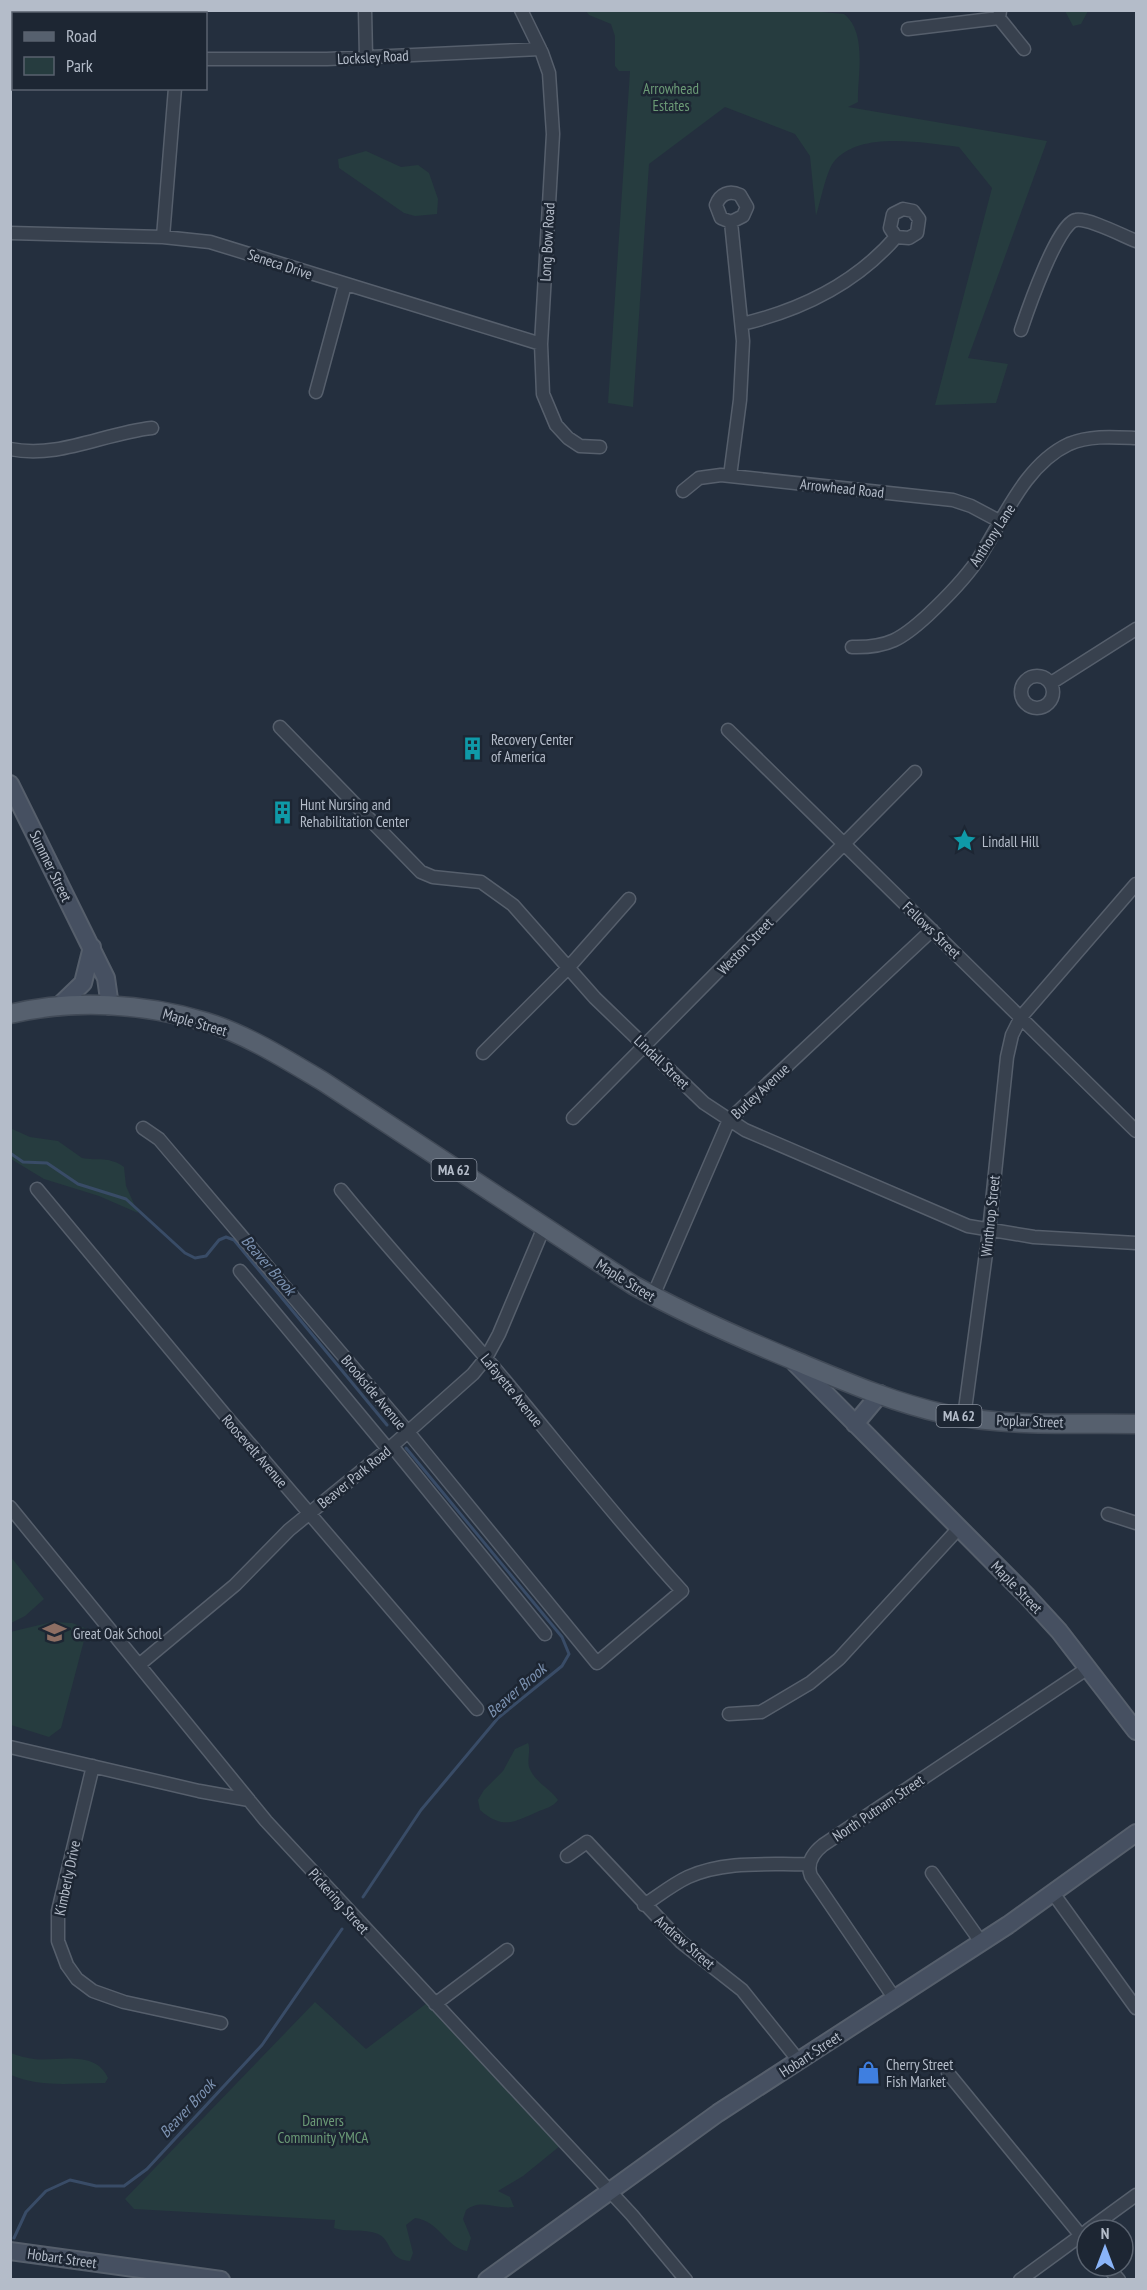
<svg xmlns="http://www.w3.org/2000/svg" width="1147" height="2290" font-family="'PT Sans Narrow',sans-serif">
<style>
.green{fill:#263c3f}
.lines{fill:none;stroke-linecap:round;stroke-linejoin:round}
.stream{stroke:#394c67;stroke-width:3}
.street-casing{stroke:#565f6c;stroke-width:15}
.secondary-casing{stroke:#565f6c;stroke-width:20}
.primary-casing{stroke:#414a57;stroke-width:21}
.street{stroke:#38414e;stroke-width:12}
.secondary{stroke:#465061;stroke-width:16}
.primary{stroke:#56606e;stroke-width:18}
.labels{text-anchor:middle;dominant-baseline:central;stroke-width:5;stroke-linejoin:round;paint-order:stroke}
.shield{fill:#1d2633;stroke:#878f9c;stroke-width:1.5}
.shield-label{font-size:14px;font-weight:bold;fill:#b4bcc9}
.street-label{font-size:15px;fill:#b4bcc9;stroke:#1d2633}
.park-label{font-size:15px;fill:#6b9a76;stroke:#1d2633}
.poi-label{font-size:15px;fill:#b4bcc9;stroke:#1d2633;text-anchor:start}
.water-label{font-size:16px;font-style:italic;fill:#7c92b1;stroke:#1d2633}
</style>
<rect width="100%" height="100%" fill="#242f3e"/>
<path class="green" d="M811 11 844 14C868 33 857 77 858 102L848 107 1047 141 968 358 1008 364 996 403 935 405 992 188 959 147C923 143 858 130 833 163 826 173 820 203 816 216L810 156 795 134 725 107 649 164 633 407 608 403 630 71H619L615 66V36L611 24 589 15 586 11Z
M1065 11V10L1088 11 1081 24 1073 26Z
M366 151 401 167 418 165 429 173 438 199 437 214 415 216 404 213 339 168 338 159Z
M10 1128 30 1137 58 1141 82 1158C98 1161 109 1156 124 1167L126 1186 138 1213 99 1196 44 1179 11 1159Z
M11 1557 44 1599 25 1616 11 1623Z
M52 1622 72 1623 87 1629 61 1728 49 1737 11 1725 10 1632Z
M528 1743C531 1750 527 1758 529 1767 535 1783 549 1787 558 1800 553 1807 546 1808 537 1812 514 1822 503 1830 480 1810L478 1800 484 1790 503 1771 515 1749Z
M315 2002 366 2049 427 2003 560 2146 523 2176 498 2191 510 2197 514 2207C496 2210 482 2198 466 2210L463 2219 471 2238 467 2251C446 2248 440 2221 415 2218L406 2225 413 2253 410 2261C388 2259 393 2244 380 2235 368 2228 349 2233 334 2228L335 2220 134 2209 125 2199Z
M11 2053C18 2056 26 2058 34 2059 57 2062 95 2049 108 2078L105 2083C73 2083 41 2088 11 2075Z"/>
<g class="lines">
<path class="stream" d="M10 1153 23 1162 47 1163 78 1184 126 1199 185 1253 195 1258 206 1256 219 1240 226 1237 234 1240 387 1425
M363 1897 421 1810 498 1718 562 1666 569 1654 562 1637 406 1448
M14 2238 26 2212 46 2191 70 2180 96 2186H124L147 2169 262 2045 342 1929"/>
<defs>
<path id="street" d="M365 10 366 57
M521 10 542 53 549 73 553 134 541 344 543 394 556 425 568 438 580 446 600 447
M1000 11 999 18 1024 49
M197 14 199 10
M908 29 999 18
M13 57H14
M206 59H327L540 49
M10 233 163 237 210 242 541 344
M163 237 175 88
M742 324C801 310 856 283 896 237L890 228 893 214 903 209 913 211 919 219 917 233 909 238 896 237
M1021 330C1027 312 1058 222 1076 220 1089 218 1123 236 1136 241
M316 392 345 285
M10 449C59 459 104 433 152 428
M730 476 740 400 743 341 731 222 743 216 747 207 740 195C729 190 720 194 716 205L721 218 731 222
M683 491 699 478 721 475 953 500 971 506 1001 522
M852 647C888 648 902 639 928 615 946 598 963 581 977 561 1003 521 1024 465 1069 444 1090 435 1114 437 1136 438
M1021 692a16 16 0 1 1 32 0a16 16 0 1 1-32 0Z
M1051 683 1136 629
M280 727 421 872 433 877 481 882 513 905 595 998 704 1103 745 1130 968 1226 1034 1237 1136 1243
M728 730 1136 1131
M483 1053 568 968 629 899
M573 1118 915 772
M143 1128 159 1139 408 1432 597 1663 682 1591C613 1516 552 1436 486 1358 438 1302 388 1248 341 1190
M37 1189 225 1415 477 1709
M240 1271 388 1449
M653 1296 729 1120 932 930
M964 1417 989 1231 1007 1057 1012 1035 1021 1017 1136 884
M392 1446 545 1634
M10 1507 266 1821 632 2215 686 2280
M1108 1514 1136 1523
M140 1664 235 1585 289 1530 392 1446 473 1374 486 1358 499 1334 544 1227
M729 1714 761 1712 810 1683 839 1659 959 1528
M10 1747 199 1791 249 1800
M93 1766 58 1911V1941L67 1965 77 1979 93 1991 124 2002 221 2023
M567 1856 587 1842 681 1942 742 1990 799 2061
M932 1873 981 1942
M1051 1894 1058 1900 1136 2008
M644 1905C658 1896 673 1884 688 1877 725 1860 770 1865 809 1864
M895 1999 811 1876C806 1863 813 1853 823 1845L1088 1668
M435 2004 507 1950
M948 2073 1087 2243
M1088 2230 1136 2195
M1107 2266 1119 2280
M1020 2280 1087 2231"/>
<path id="secondary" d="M10 784 106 978 110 1006
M59 1006 83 983 92 947
M795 1363 1026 1595 1059 1631 1136 1731
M855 1424 880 1394
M10 2251 221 2280
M487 2280 718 2113 1008 1925 1136 1833"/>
<path id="primary" d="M10 1014C74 999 143 1003 206 1022 248 1035 287 1060 324 1082L633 1285C687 1315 742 1339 798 1362 846 1382 895 1403 945 1414 1007 1427 1074 1423 1136 1424"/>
</defs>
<use href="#street" class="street-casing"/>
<use href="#secondary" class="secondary-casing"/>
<use href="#primary" class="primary-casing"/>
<use href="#street" class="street"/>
<use href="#secondary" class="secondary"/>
<use href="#primary" class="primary"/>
</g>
<defs>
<symbol id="building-bare" viewBox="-9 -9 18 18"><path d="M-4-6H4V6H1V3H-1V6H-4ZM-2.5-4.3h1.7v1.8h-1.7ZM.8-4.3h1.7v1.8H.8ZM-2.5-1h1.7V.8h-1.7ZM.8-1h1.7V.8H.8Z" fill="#0f9aa8" stroke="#1d2633" stroke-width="2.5" paint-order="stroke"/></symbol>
<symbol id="sight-bare" viewBox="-9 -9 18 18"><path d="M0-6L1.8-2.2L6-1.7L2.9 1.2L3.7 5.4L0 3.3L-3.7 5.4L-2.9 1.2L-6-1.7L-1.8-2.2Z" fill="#0f9aa8" stroke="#1d2633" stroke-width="2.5" paint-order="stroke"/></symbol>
<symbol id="school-bare" viewBox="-9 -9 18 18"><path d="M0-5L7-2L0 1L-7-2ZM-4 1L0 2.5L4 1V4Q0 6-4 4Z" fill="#8d6e63" stroke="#1d2633" stroke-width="2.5" paint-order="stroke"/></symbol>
<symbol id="shop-bare" viewBox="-9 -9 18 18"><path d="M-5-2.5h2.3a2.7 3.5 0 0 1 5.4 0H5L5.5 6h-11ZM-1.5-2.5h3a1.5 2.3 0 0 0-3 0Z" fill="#3f7fe0" stroke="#1d2633" stroke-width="2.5" paint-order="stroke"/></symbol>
</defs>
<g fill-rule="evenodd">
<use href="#building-bare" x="456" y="732" width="33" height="33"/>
<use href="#building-bare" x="266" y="796" width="33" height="33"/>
<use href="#sight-bare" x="948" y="824" width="33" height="33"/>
<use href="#school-bare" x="38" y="1616" width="33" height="33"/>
<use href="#shop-bare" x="852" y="2056" width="33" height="33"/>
</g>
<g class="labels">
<g class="shield">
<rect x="431.5" y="1159" width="45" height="22" rx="4.5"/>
<rect x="936.5" y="1405" width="45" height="22" rx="4.5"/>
</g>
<g class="shield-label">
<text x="454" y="1170">MA 62</text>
<text x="959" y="1416">MA 62</text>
</g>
<g class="street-label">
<text transform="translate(373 57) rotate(-3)">Locksley Road</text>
<text transform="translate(547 242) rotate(-87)">Long Bow Road</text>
<text transform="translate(280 264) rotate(18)">Seneca Drive</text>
<text transform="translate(842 488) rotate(6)">Arrowhead Road</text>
<text transform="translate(992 535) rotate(-57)">Anthony Lane</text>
<text transform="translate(51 866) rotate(64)">Summer Street</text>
<text transform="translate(932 930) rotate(44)">Fellows Street</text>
<text transform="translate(745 946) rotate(-46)">Weston Street</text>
<text transform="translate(195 1022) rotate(16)">Maple Street</text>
<text transform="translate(662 1062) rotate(44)">Lindall Street</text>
<text transform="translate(760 1091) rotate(-43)">Burley Avenue</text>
<text transform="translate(990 1216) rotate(-84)">Winthrop Street</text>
<text transform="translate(626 1280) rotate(32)">Maple Street</text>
<text transform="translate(512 1390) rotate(51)">Lafayette Avenue</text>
<text transform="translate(374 1392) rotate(50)">Brookside Avenue</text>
<text transform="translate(1030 1421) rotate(2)">Poplar Street</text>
<text transform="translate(255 1451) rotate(49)">Roosevelt Avenue</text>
<text transform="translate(354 1477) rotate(-39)">Beaver Park Road</text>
<text transform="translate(1017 1587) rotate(46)">Maple Street</text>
<text transform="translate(878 1808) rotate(-34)">North Putnam Street</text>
<text transform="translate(67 1878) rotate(-78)">Kimberly Drive</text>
<text transform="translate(339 1901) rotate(48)">Pickering Street</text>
<text transform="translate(685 1942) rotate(41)">Andrew Street</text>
<text transform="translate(810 2054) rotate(-33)">Hobart Street</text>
<text transform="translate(62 2258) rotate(8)">Hobart Street</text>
</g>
<g class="park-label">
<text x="671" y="88">Arrowhead<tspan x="671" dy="17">Estates</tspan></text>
<text x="323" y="2120">Danvers<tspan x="323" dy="17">Community YMCA</tspan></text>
</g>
<g class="poi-label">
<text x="491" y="739">Recovery Center<tspan x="491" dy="17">of America</tspan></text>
<text x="300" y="804">Hunt Nursing and<tspan x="300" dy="17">Rehabilitation Center</tspan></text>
<text x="982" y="841">Lindall Hill</text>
<text x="73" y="1633">Great Oak School</text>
<text x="886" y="2064">Cherry Street<tspan x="886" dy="17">Fish Market</tspan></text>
</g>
<g class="water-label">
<text transform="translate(269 1265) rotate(49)">Beaver Brook</text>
<text transform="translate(516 1690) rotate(-41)">Beaver Brook</text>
<text transform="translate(187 2108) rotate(-47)">Beaver Brook</text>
</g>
</g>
<rect width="1147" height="2290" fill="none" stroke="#b4bcc9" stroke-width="24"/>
<rect x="12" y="12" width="195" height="78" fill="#1d2633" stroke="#59626f" stroke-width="1.5"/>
<rect x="24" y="32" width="30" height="9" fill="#56606e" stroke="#59626f" stroke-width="1.5"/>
<text x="66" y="42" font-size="18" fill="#b4bcc9">Road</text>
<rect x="24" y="57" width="30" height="18" fill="#263c3f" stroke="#59626f" stroke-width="1.5"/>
<text x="66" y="72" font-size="18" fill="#b4bcc9">Park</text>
<g transform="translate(1105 2248)"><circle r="28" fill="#1d2633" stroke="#59626f" stroke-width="1.5"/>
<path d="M0-4.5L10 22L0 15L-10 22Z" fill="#8ab4f8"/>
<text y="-9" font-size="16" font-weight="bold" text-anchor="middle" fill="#b4bcc9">N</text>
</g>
</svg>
